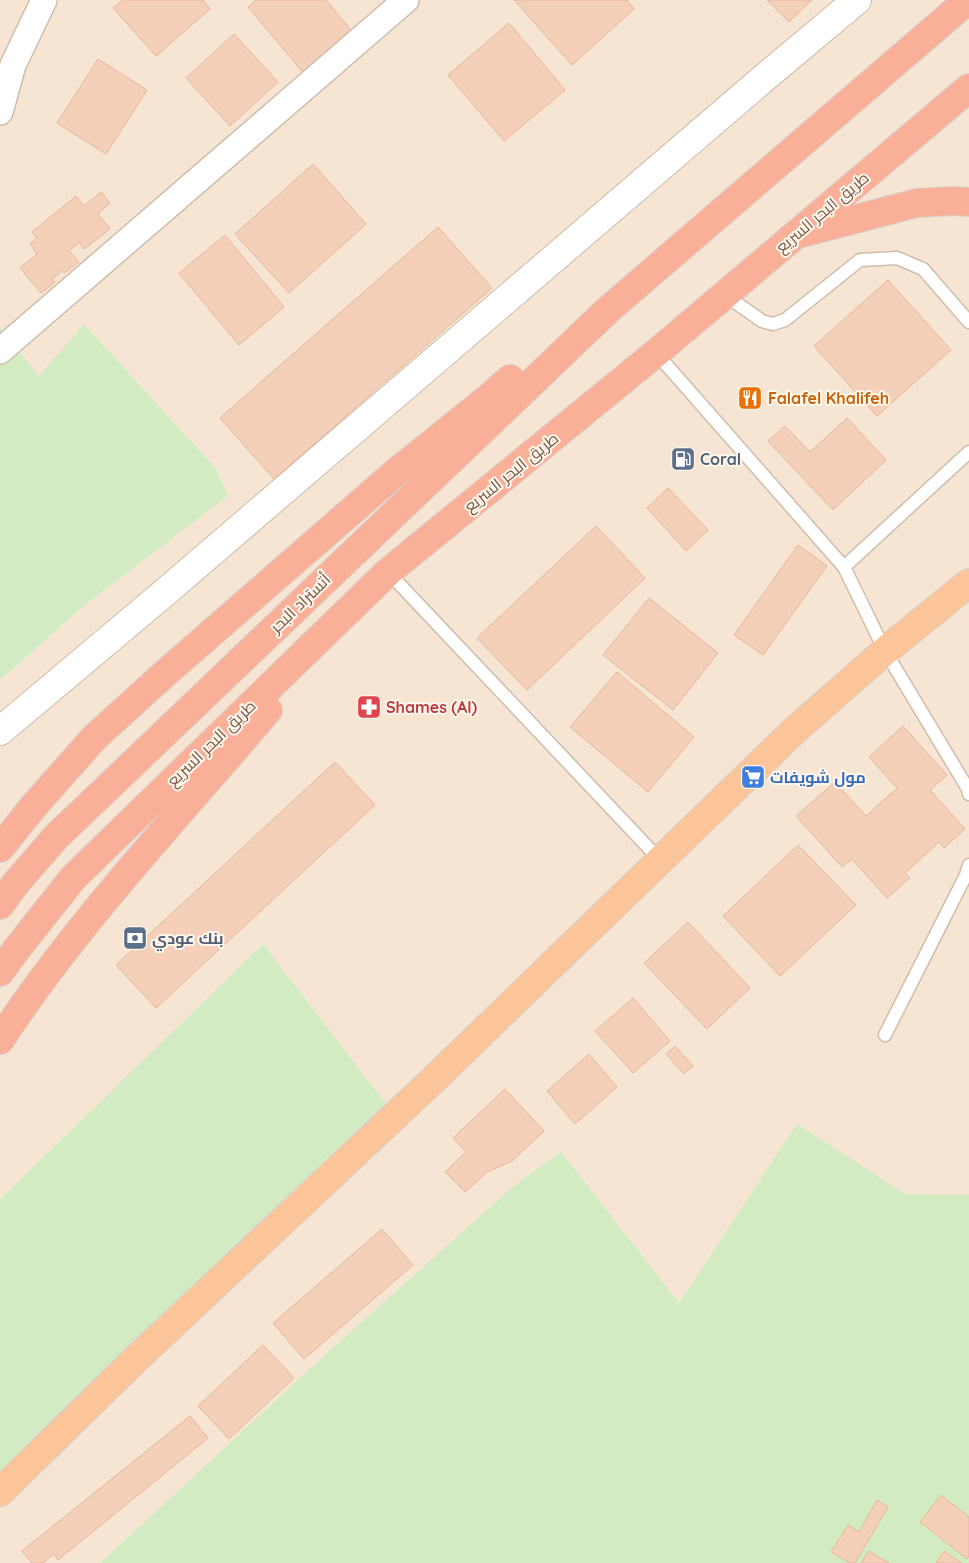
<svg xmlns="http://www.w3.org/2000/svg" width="969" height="1563" font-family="Quicksand,Cairo,sans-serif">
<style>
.residential{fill:#f5e5d2}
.green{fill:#d3ebc2}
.building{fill:#f4d0ba;stroke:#e7b69a}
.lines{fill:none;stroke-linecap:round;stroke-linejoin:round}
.service-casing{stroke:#d1bcac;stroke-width:15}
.minor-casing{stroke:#d1bcac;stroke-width:28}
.tertiary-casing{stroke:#d1bcac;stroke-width:30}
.trunk-casing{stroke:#d9d0cc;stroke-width:30}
.motorway-casing{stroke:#d9d0cc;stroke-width:30}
.service{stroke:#fff;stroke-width:12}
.minor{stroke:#fff;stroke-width:25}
.tertiary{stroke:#fff;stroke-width:28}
.trunk{stroke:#fcc499;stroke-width:28}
.motorway{stroke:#fab098;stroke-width:28}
.labels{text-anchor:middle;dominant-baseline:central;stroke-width:4;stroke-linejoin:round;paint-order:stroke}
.street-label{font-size:16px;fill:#775848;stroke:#fff7eb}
.food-label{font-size:16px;font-weight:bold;fill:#c56008;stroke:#fff7eb;text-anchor:start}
.service-label{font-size:16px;font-weight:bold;fill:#4e5e75;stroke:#fff7eb;text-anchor:start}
.health-label{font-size:16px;font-weight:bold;fill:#be3a42;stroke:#fff7eb;text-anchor:start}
.shop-label{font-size:16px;font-weight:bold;fill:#366cbe;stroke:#fff7eb;text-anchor:start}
</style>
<rect width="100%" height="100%" fill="#fdf3e4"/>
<path class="residential" d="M0 0H969V1195L905 1194 797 1125 679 1303 560 1152 516 1184 328 1352 100 1563H0V1499L263 944 0 1199V680L86 604 228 496 216 469 84 324 39 377 0 327Z"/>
<path class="green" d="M84 324 216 469 228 496 86 604 0 680V327L39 376Z
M263 944 392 1112 0 1499V1199Z
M797 1124 905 1194 969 1195V1563H100L328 1352 516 1184 561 1152 679 1303Z"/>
<path class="building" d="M123 0H203L210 9 156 56 113 8Z
M256 0H326L355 35 306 76 248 7Z
M514 0H627L634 9 572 65Z
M767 0H812L789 22Z
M509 23 565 90 504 141 448 75Z
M234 34 278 82 230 126 186 78Z
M98 59 147 90 106 154 57 123Z
M313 164 366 224 289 293 235 234Z
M101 192 110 203 98 214 110 229 84 249 79 242 69 251 79 262 64 273 62 271 52 279 55 282 41 293 20 268 37 254 30 244 37 238 32 232 76 196 84 206Z
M438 227 492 288 274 479 220 418Z
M225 235 284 307 239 345 179 273Z
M888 280 951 350 877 416 814 346Z
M847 418 886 460 833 510 768 441 785 426 810 452Z
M668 488 708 530 686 551 647 508Z
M596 526 645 578 527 690 477 638Z
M798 545 827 566 763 655 734 635Z
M649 598 718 653 673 710 603 655Z
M617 672 694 737 648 792 570 727Z
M903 726 947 775 930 790 965 829 944 848 939 842 905 873 910 878 887 898 852 859 842 867 796 816 835 782 866 816 897 788 869 757Z
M335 762 375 805 156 1008 116 965Z
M798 845 856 905 780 976 723 916Z
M688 922 750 988 707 1029 644 963Z
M633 998 670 1041 633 1073 595 1031Z
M675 1046 693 1066 684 1074 666 1054Z
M589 1054 617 1087 575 1124 547 1091Z
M505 1089 544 1131 512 1161 487 1172 465 1192 445 1172 466 1152 453 1138Z
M382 1229 413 1265 304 1359 273 1323Z
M263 1345 294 1378 229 1439 198 1406Z
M190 1416 208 1438 58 1560 54 1554 43 1563H32L22 1551Z
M941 1495 969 1517V1556L967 1559 920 1522Z
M877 1500 888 1507 855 1563H850L831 1552 848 1525 859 1532Z
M869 1551 889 1563H861Z
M944 1551 962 1563H936Z"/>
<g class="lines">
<defs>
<path id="service" d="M725 295 762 321 773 324 785 320 860 260 897 258 923 269 969 322
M656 353 844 567 885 651 968 789 969 794
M844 567 969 452
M388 572 660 860
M885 1035 966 875 969 865"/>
<path id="minor" d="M0 112 13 65 44 0
M0 351 406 0"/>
<path id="tertiary" d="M0 731 163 594 764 78 857 0"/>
<path id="trunk" d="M0 1492 136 1359 432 1081 795 730 885 651 969 583"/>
<path id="motorway" d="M802 233 917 203 953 201 969 202
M0 848 33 807 94 738 169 670 394 474 486 400 510 379
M0 905 16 883 56 837 609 309 968 0
M0 972 16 950 73 878 388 572 656 353 969 88
M0 1040C78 921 177 818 268 710"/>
</defs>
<use href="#service" class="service-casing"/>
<use href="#minor" class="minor-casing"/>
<use href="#tertiary" class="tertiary-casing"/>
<use href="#trunk" class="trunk-casing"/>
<use href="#motorway" class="motorway-casing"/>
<use href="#service" class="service"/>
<use href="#minor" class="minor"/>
<use href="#tertiary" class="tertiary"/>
<use href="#trunk" class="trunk"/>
<use href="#motorway" class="motorway"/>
</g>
<defs>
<symbol id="restaurant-square" viewBox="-11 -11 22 22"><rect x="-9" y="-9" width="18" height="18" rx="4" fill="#e8710a" stroke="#fff7eb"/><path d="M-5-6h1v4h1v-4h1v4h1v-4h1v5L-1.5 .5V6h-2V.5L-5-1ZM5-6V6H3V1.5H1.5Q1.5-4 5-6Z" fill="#fff"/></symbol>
<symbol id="fuel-square" viewBox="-11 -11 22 22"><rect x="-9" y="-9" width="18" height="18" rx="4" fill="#5c6f8a" stroke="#fff7eb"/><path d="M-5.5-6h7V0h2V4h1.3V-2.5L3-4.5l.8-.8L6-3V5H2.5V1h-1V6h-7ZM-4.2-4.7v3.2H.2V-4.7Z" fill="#fff"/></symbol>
<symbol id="pharmacy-square" viewBox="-11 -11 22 22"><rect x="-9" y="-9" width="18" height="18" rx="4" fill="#e0444e" stroke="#fff7eb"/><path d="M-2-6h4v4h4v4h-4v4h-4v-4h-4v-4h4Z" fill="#fff"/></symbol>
<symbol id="supermarket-square" viewBox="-11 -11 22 22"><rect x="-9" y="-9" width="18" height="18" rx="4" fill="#3f7fe0" stroke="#fff7eb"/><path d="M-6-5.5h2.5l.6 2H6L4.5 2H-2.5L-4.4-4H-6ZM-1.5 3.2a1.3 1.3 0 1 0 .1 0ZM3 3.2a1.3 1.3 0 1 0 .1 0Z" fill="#fff"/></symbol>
<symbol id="bank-square" viewBox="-11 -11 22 22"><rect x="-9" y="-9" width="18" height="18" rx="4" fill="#5c6f8a" stroke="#fff7eb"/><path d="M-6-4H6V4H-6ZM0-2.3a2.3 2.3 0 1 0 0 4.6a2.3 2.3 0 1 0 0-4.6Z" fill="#fff"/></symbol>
</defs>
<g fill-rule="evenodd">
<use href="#restaurant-square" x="736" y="384" width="28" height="28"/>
<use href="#fuel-square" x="669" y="445" width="28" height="28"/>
<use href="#pharmacy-square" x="355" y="693" width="28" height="28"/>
<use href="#supermarket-square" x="739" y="763" width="28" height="28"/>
<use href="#bank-square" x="121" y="924" width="28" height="28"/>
</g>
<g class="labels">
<g class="street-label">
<text transform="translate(822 212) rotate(-40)">طريق البحر السريع</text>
<text transform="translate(511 472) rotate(-39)">طريق البحر السريع</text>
<text transform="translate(300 603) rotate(-44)">أتستراد البحر</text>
<text transform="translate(211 743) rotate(-44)">طريق البحر السريع</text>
</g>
<g class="food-label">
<text x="768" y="398">Falafel Khalifeh</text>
</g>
<g class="service-label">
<text x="700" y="459">Coral</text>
<text x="152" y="938">بنك عودي</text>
</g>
<g class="health-label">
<text x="386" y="707">Shames (Al)</text>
</g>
<g class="shop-label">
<text x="770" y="777">مول شويفات</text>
</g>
</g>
</svg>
